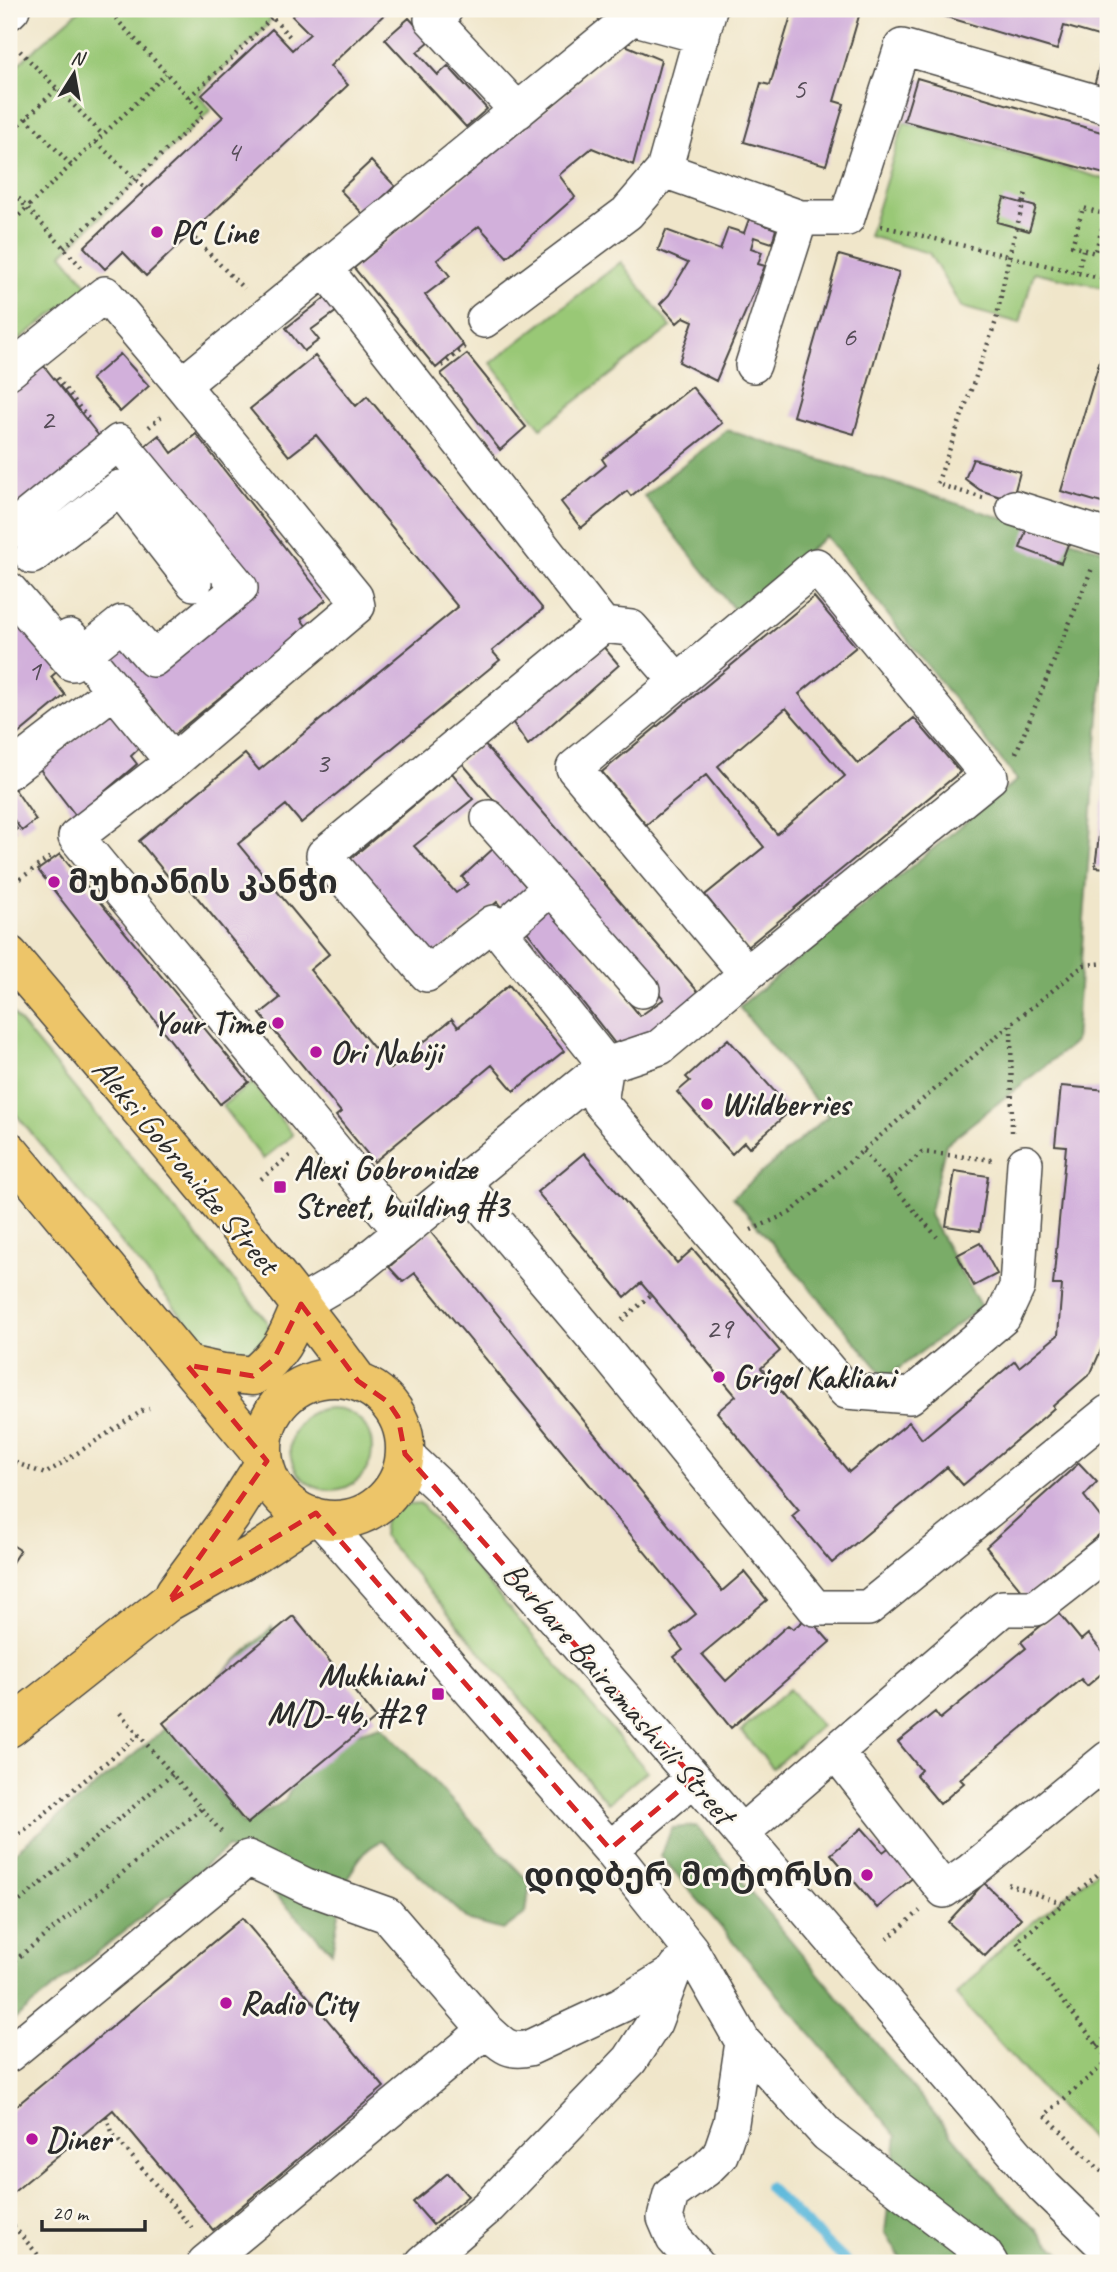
<svg xmlns="http://www.w3.org/2000/svg" width="1117" height="2272" font-family="Caveat,'Noto Sans Georgian',sans-serif">
<style>
.green{fill:#99c876;stroke:#627a50;stroke-width:2}
.forest{fill:#7aac67;stroke:#526c49;stroke-width:2}
.lines{fill:none;stroke-linecap:round;stroke-linejoin:round}
.stream{stroke:#5ebadc;stroke-width:10}
.building{fill:#d2b0db;fill-rule:evenodd}
.minor-casing{stroke:#494743;stroke-width:38}
.major-casing{stroke:#494743;stroke-width:41}
.path{stroke:#494743;stroke-width:4.5;stroke-dasharray:2 5;stroke-linecap:butt}
.minor{stroke:#fff;stroke-width:35}
.major{stroke:#edc569;stroke-width:38}
.marked{fill:none;stroke:#d62828;stroke-width:5;stroke-dasharray:14 9;stroke-linejoin:round}
.poi-dot{fill:#b5179e;stroke:#fbf7ec;stroke-width:2.5}
.labels{text-anchor:middle;dominant-baseline:central;stroke-width:5;stroke-linejoin:round;paint-order:stroke}
.number-label{font-size:30px;fill:#554c57}
.poi-label{font-size:33px;font-weight:bold;fill:#2b2b2b;stroke:#fbf7ec;text-anchor:start}
.street-label{font-size:33px;fill:#2b2b2b;stroke:#fbf7ec}
</style>
<rect width="100%" height="100%" fill="#fbf7ec"/>
<filter id="ink" filterUnits="userSpaceOnUse"><feTurbulence type="fractalNoise" baseFrequency=".0143" numOctaves="2"/><feDisplacementMap in="SourceGraphic" scale="14" xChannelSelector="R" yChannelSelector="G"/><feConvolveMatrix kernelMatrix="1 2 1 2 8 2 1 2 1" color-interpolation-filters="sRGB"/></filter>
<filter id="wash" filterUnits="userSpaceOnUse"><feTurbulence type="fractalNoise" baseFrequency=".00686" numOctaves="4" result="noise"/><feDisplacementMap in="SourceGraphic" scale="28" xChannelSelector="R" yChannelSelector="G"/><feGaussianBlur stdDeviation="1.57" result="paint"/><feColorMatrix in="noise" values="0 0 0 0 0 0 0 0 0 0 0 0 0 0 0 0 0 1.4 0 .05"/><feComposite in="paint" operator="in"/></filter>
<g filter="url(#wash)">
<rect width="100%" height="100%" fill="#f0e6ca"/>
<path class="green" d="M81 9H275L267 26 198 94 211 110 62 254 89 287 9 347V72Z
M904 122 1108 180V289L1034 272 1020 323 961 307 929 253 869 236Z
M621 262 671 327 541 428 491 363Z
M9 1009 267 1321 268 1344 257 1360 219 1361 9 1106Z
M252 1083 293 1135 263 1159 222 1106Z
M290 1449a41 41 0 1 1 82 0a41 41 0 1 1-82 0Z
M421 1504 647 1771 608 1803 383 1536 385 1518 398 1506Z
M789 1689 821 1726 773 1768 741 1731Z
M1108 1862V2154L1051 2100 956 1995 1008 1942Z"/>
<path class="forest" d="M727 430 1108 552V594L1075 1042 946 1144 929 1215 981 1307 886 1378 733 1197 828 1116 739 1007 1017 780 826 536 736 612 644 496Z
M272 1627 287 1659 180 1735 243 1824 285 1801 312 1746 381 1726 530 1883 526 1913 503 1930 470 1921 382 1841C343 1856 339 1917 332 1952L228 1847 9 2024V1857L159 1734Z
M696 1826 1006 2200 1071 2263H903L885 2232 897 2136 661 1856 672 1828Z"/>
<g class="lines">
<path class="stream" d="M768 2187 848 2263"/>
</g>
<g id="blocks">
<path class="building" d="M301 9H390L330 66 348 85 146 276 123 252 105 269 84 247 223 117 202 95 272 29 292 50 310 34 292 16Z
M793 9H861L834 101 844 104 826 165 744 142 761 83 770 85Z
M920 9H1108V39L1064 26 1057 50Z
M409 18 430 41 417 52 438 75 448 66 487 109 466 127 385 39Z
M625 45 661 60 633 165 592 148 559 175 575 197 507 257 479 226 437 260 450 276 425 295 463 345 436 368 354 268Z
M1104 48 1108 49V95L1093 90Z
M917 78 1108 134V175L904 121Z
M371 161 395 186 364 215 340 190Z
M1004 198 1036 207 1029 231 997 222Z
M749 219 776 229 772 243 754 237 751 248 762 252 758 264 765 266 716 381 679 362 693 321 684 317 677 323 660 304 669 295 688 263 658 250 666 230 720 250 728 228 744 233Z
M839 255 899 272 854 434 793 416Z
M326 297 337 311 311 330 319 340 304 351 286 328Z
M1108 333V505L1061 491Z
M120 354 149 386 120 412 91 379Z
M467 354 526 427 500 450 441 374Z
M315 356 356 406 367 396 543 609 492 651 500 660 301 823 286 805 238 844 329 954 310 970 391 1069 452 1019 458 1027 509 985 564 1051 514 1091 492 1065 374 1162 336 1116 341 1112 260 1014 280 998 187 885 180 891 139 841 245 754 259 770 458 607 316 435 289 456 250 409Z
M44 366 106 445 19 512 9 499V393Z
M692 387 722 423 631 496 627 491 581 528 561 502 606 465 602 459Z
M196 434 326 600 301 619 307 627 172 736 98 646 122 625 153 661 243 589 134 455 159 435 172 453Z
M973 459 1020 472 1012 501 980 490 965 479Z
M1028 525 1070 539 1061 563 1020 548Z
M814 597 856 647 799 694 858 764 914 718 960 772 747 947 705 895 764 847 706 775 646 825 602 772ZM786 708 845 776 777 834 718 766Z
M23 609 67 663 51 677 65 695 11 740 9 737V620Z
M601 644 619 665 528 745 511 720Z
M114 708 144 744 131 756 137 764 76 816 39 768Z
M483 743 701 995 624 1055 522 925 548 904 640 1016 664 999 461 762Z
M1107 772 1108 773V868L1095 867Z
M452 773 473 799 414 846 456 893 468 884 462 877 494 848 529 890 505 912 497 902 425 962 341 867Z
M14 788 36 820 22 831 9 813V792Z
M9 818 17 829 9 835Z
M60 854 249 1082 220 1104 38 870Z
M728 1039 791 1110 749 1148 744 1142 732 1154 677 1092 690 1081 686 1077Z
M1061 1086 1108 1090V1321L1107 1336 1091 1373 1053 1406 1054 1408 1045 1416 963 1485 947 1467 832 1563 792 1516 799 1510 717 1412 736 1396 641 1283 625 1297 537 1192 584 1153 677 1263 693 1249 780 1351 761 1368 849 1472 909 1422 922 1439 1015 1361 1019 1367 1058 1335 1062 1285H1053L1066 1146 1055 1145Z
M955 1171 988 1176 980 1231 946 1226Z
M430 1231 722 1591 744 1572 767 1600 702 1654 726 1681 788 1625 793 1629 808 1617 830 1642 731 1728 674 1657 683 1650 671 1634 696 1614 415 1273 403 1282 389 1267Z
M980 1243 997 1274 974 1286 957 1255Z
M1079 1463 1097 1482 1084 1496 1108 1527 1027 1597 986 1547Z
M9 1543 20 1550 9 1567Z
M1058 1612 1081 1640 1088 1634 1108 1659V1668L1087 1686 1081 1679 960 1779 964 1783 940 1804 916 1775 921 1770 898 1742 935 1712 940 1719 1026 1648 1021 1642Z
M293 1616 376 1718 247 1824 163 1723Z
M862 1828 883 1852 891 1846 916 1875 877 1908 831 1854Z
M984 1883 1021 1918 985 1956 948 1922Z
M242 1918 384 2087 213 2230 113 2110 9 2196V2112Z
M448 2173 468 2196 433 2225 413 2202Z
M9 2247 23 2263H9Z"/>
</g>
</g>
<g filter="url(#ink)">
<use href="#blocks" fill-opacity="0" stroke="#494743" stroke-width="2"/>
<g class="lines">
<defs>
<path id="minor" d="M445 9 432 19 518 111
M9 12 12 9
M664 170 800 218H847L902 47 1108 106
M325 269 603 625 324 855 427 974 493 923 606 1065 600 1102 846 1391 910 1396 1003 1317 1017 1287 1025 1163
M484 320 627 213 664 170 709 9
M753 365 800 218
M9 371 105 294 182 385
M1014 508 1104 536 1108 533
M9 531 119 442 240 588 153 659 122 623 72 663 9 590
M32 556 120 488 194 583
M603 625 631 628 678 682
M114 690 173 762
M9 771 114 690 70 637
M489 818 551 887
M500 932 551 887 642 990
M463 1183 597 1341 815 1608H868L1108 1413
M402 1232 76 837 173 762 357 606 355 597 182 385 632 17 702 36
M301 1304 344 1279 606 1065 660 1047 747 974 574 768 816 566 990 777 747 974
M405 1454 439 1486 694 1778 1044 2187 1108 2249
M321 1519 610 1849 690 1949 743 2042 827 2134 984 2254 990 2263
M836 1752 944 1890 971 1871 1108 1759
M741 1833 1003 1608H1036L1108 1552
M610 1849 694 1778
M9 2054 248 1858 306 1886 387 1915 486 2030
M205 2263 486 2030C501 2043 507 2053 529 2048L621 2005 673 1973
M423 2263 489 2206 630 2060 654 2023 673 1973 678 1966
M696 2263 674 2239 665 2218 671 2194 706 2169 720 2155 731 2123 743 2042"/>
<path id="major" d="M9 955C127 1095 249 1233 358 1381
M9 1151 263 1456
M187 1365 223 1373 253 1376C282 1352 287 1338 301 1304
M263 1449a71 71 0 1 1 142 0a71 71 0 1 1-142 0Z
M175 1592 231 1516 264 1464
M9 1728 168 1602 259 1551 312 1516"/>
</defs>
<use href="#minor" class="minor-casing"/>
<use href="#major" class="major-casing"/>
<path class="path" d="M264 9 292 39
M20 51 103 135
M189 97 229 61 280 9
M26 118 71 165
M9 134 57 89
M96 142 146 189
M9 188 84 270
M1106 215 1095 253 1072 246 1083 208 1108 215
M9 225 166 74
M881 226 1108 280
M190 234 244 289
M64 248 204 114 107 9
M1078 272 1083 250
M442 366 465 347
M57 378 90 421
M149 427 164 414
M983 498 937 484 996 321 1009 256 1026 193
M1016 753 1093 566
M20 879 50 857
M1011 1025 1012 1132
M863 1151 937 1237
M261 1179 293 1153
M889 1181 922 1152 993 1160
M751 1230 791 1212 1011 1024 1084 965 1108 963
M622 1320 651 1295
M9 1460 45 1474 142 1411 149 1409
M120 1713 224 1835
M9 1843 139 1735
M1108 1866 1017 1942 1108 2059
M1008 1884 1062 1903
M9 1910 173 1774
M887 1939 920 1911
M9 1965 202 1808
M1097 2045 1108 2036
M1108 2061 1045 2115 1108 2178
M106 2116 113 2134 192 2228
M9 2221 45 2263"/>
<use href="#minor" class="minor"/>
<use href="#major" class="major"/>
</g>
</g>
<path class="marked" d="M301 1304 358 1381 388 1402 398 1417 405 1454 694 1778 610 1849 316 1513 168 1602 267 1461 187 1365 253 1376 274 1359Z"/>
<g class="poi-dot">
<circle cx="157" cy="232" r="7"/>
<circle cx="54" cy="882" r="7"/>
<circle cx="278" cy="1023" r="7"/>
<circle cx="316" cy="1052" r="7"/>
<circle cx="707" cy="1104" r="7"/>
<rect x="273" y="1180" width="14" height="14" rx="3.5"/>
<circle cx="719" cy="1377" r="7"/>
<rect x="431" y="1687" width="14" height="14" rx="3.5"/>
<circle cx="867" cy="1875" r="7"/>
<circle cx="226" cy="2003" r="7"/>
<circle cx="32" cy="2139" r="7"/>
</g>
<g class="labels">
<g class="number-label">
<text x="799" y="88">5</text>
<text x="233" y="151">4</text>
<text x="849" y="336">6</text>
<text x="47" y="419">2</text>
<text x="34" y="670">1</text>
<text x="322" y="762">3</text>
<text x="719" y="1328">29</text>
</g>
<g class="poi-label">
<text x="171" y="232">PC Line</text>
<text x="68" y="882">მუხიანის კანჭი</text>
<text x="264" y="1023" text-anchor="end">Your Time</text>
<text x="330" y="1052">Ori Nabiji</text>
<text x="721" y="1104">Wildberries</text>
<text x="294" y="1168">Alexi Gobronidze<tspan x="294" dy="38">Street, building #3</tspan></text>
<text x="733" y="1377">Grigol Kakliani</text>
<text x="424" y="1675" text-anchor="end">Mukhiani<tspan x="424" dy="38">M/D-4b, #29</tspan></text>
<text x="853" y="1875" text-anchor="end">დიდბერ მოტორსი</text>
<text x="240" y="2003">Radio City</text>
<text x="46" y="2139">Diner</text>
</g>
<g class="street-label">
<text transform="translate(186 1166) rotate(50)">Aleksi Gobronidze Street</text>
<text transform="translate(619 1693) rotate(49)">Barbare Bairamashvili Street</text>
</g>
</g>
<rect width="1117" height="2272" fill="none" stroke="#fbf7ec" stroke-width="35"/>
<g transform="translate(74 74) rotate(11)" stroke="#fbf7ec" stroke-width="5" paint-order="stroke">
<path d="M0-5L12 26L0 18L-12 26Z" fill="#2b2b2b"/>
<text y="-10" font-size="19" font-weight="bold" text-anchor="middle" fill="#2b2b2b">N</text>
</g>
<path d="M42 2220v10h103v-10" fill="none" stroke="#2b2b2b" stroke-width="3.5"/>
<text x="52" y="2220" font-size="21" fill="#2b2b2b" stroke="#fbf7ec" stroke-width="5" paint-order="stroke">20 m</text>
</svg>
